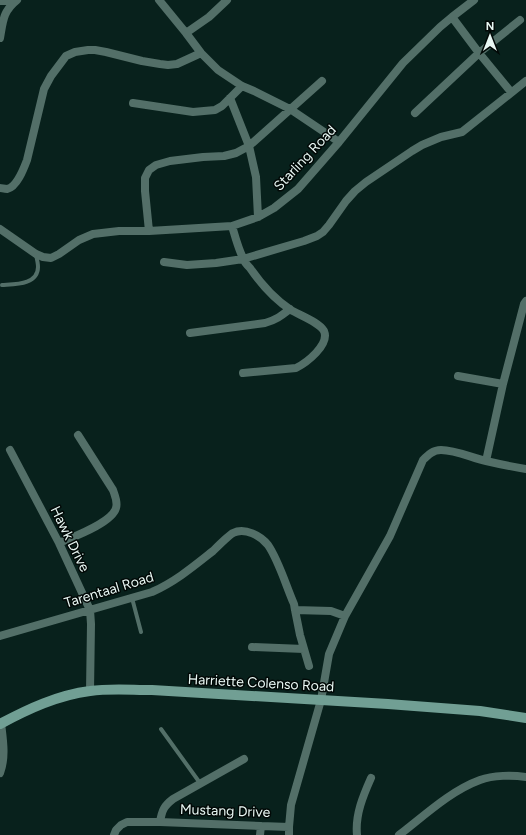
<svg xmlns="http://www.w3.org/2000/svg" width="526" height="835" font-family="Figtree,sans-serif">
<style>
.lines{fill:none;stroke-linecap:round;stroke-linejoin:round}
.lane{stroke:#536f68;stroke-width:4}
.street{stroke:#536f68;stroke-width:8}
.secondary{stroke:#719f94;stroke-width:10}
.labels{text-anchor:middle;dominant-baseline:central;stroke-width:3;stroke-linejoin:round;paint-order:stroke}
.street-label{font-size:14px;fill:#e9f8f4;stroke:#020907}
</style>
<rect width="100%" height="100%" fill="#08211c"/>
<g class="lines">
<path class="lane" d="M2 285C14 284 38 285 38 267 38 263 37 259 36 255
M132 598 141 632
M161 729 200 783"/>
<path class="street" d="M159 0 186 33 201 53 218 70 242 86 254 91 290 109 339 142
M0 1H15
M452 17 479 53 511 92
M186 33 209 17 227 0
M0 38C3 21 3 11 17 0
M230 98 249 146 256 177 258 217
M133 103 193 112 215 110 222 106 242 86
M415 113 479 53 520 20
M0 188C2 188 4 189 7 189 17 187 24 168 27 160L44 89 51 76 66 56 75 52 88 50H95L106 52 142 61 160 64 168 65 177 64 201 53
M232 226C235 236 238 248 243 258 244 262 247 265 250 268 261 284 274 299 291 310 299 315 319 322 324 331 330 345 306 363 296 368L243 373
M0 229 36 254 43 257 51 258 59 254 79 240 93 234 119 231H149L232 226 258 217 274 208 298 189 339 142 403 63 440 27 452 17 474 0
M149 231 145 191V178L149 170 156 165 170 161 203 157 224 156 236 153 249 146 322 81
M164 262 187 265 216 263 243 259 304 241 317 236 323 232 329 225 346 201 355 191 366 182 412 151 422 145 441 137 462 132 526 81
M190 333 265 323C276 320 281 316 290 309
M458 376 503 384
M10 450 59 543 90 610 91 624 90 691
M486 461 503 384 524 304 526 301
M59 543C73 537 112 523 116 508 118 502 115 496 113 490L78 435
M295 610 300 635 309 666
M0 636 152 592C175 582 194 566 213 551 218 546 228 536 233 533 245 527 261 536 268 545 279 561 286 586 294 604L295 610 331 611 345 616
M252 647 304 649
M0 773C6 757 3 740 1 723
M160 822C162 810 164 806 173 799L244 759
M114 835 116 830 121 825 127 822H160L289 827
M260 835 261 826
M289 835V827L291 805 321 700 329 654 345 616 390 536 423 460C428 455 433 450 441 450 456 450 472 458 486 461 499 464 513 467 526 469
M357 835C355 815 363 796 371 778
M399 835C424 816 450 791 480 780 493 775 513 775 526 777"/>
<path class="secondary" d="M0 724C28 709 58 695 90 691 110 688 131 690 152 690L388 704 480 711 526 718"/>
</g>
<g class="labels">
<g class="street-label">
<text transform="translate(305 158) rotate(-47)">Starling Road</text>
<text transform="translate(70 539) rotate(64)">Hawk Drive</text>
<text transform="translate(109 590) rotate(-17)">Tarentaal Road</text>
<text transform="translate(261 683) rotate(3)">Harriette Colenso Road</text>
<text transform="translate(225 811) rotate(2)">Mustang Drive</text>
</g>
</g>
<g transform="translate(490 36)" stroke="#020907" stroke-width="3" paint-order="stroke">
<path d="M0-3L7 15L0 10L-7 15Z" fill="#e9f8f4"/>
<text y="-6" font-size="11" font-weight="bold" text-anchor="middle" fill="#e9f8f4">N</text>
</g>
</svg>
